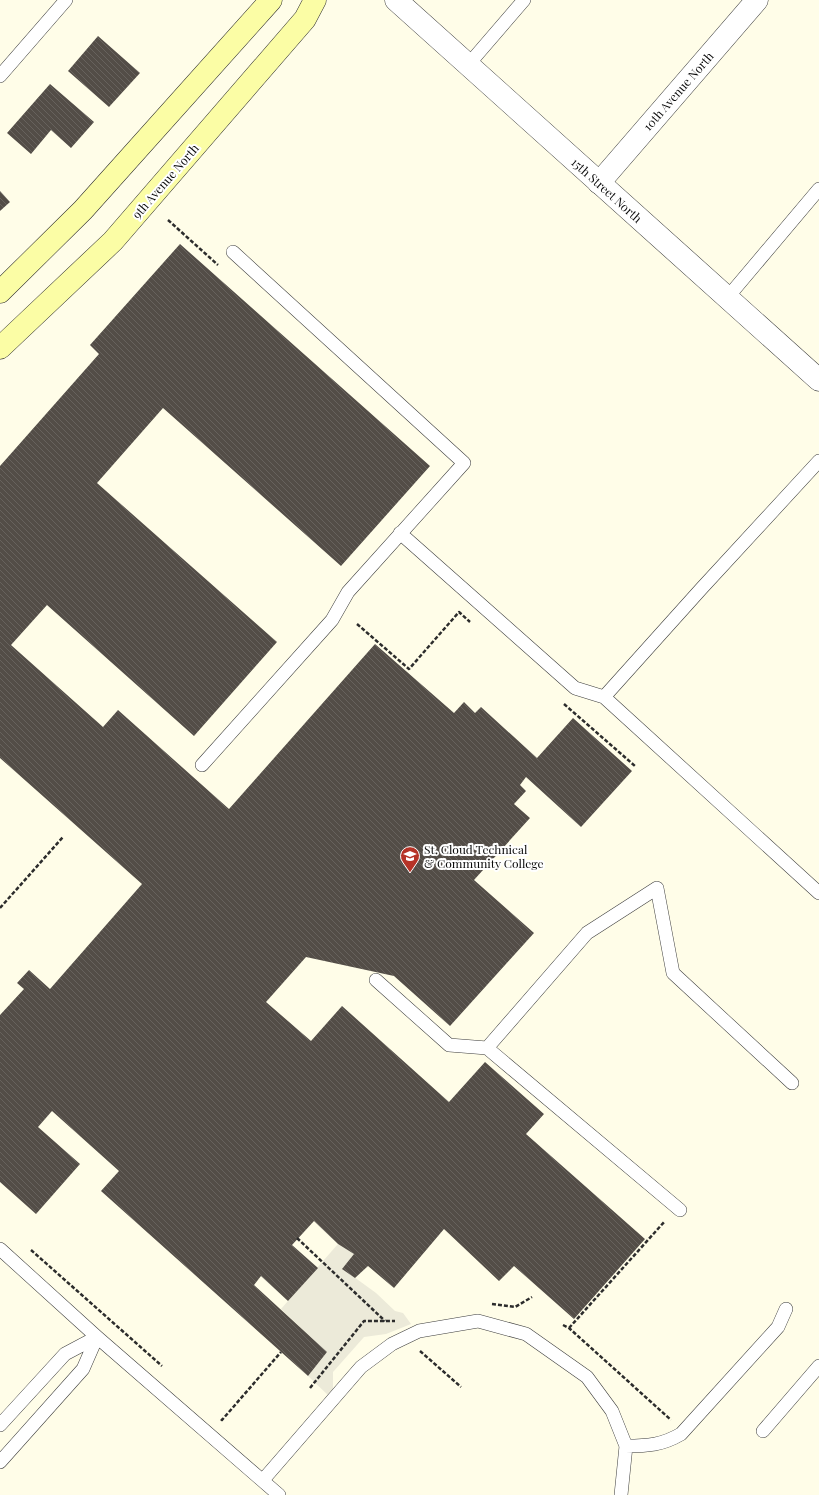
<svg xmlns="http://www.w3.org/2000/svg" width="819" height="1495" font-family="'Playfair Display',serif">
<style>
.plaza{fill:#ecead9}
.building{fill:url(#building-back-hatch)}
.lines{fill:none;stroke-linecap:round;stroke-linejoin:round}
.service-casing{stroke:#3d3d3d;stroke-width:14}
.minor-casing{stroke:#3d3d3d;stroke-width:23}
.tertiary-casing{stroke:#3d3d3d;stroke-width:23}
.secondary-casing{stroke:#2c2c2c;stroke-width:23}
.path{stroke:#2c2c2c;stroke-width:2.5;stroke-dasharray:4 2;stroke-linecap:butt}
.service{stroke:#fff;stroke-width:13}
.minor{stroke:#fff;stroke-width:22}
.tertiary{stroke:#fff;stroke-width:22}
.secondary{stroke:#fbfda5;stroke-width:22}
.labels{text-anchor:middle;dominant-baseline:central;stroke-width:4;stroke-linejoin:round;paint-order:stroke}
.street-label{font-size:12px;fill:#0a0a0a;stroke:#fff}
.poi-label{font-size:12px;fill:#0a0a0a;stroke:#fff;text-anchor:start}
</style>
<defs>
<pattern id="building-back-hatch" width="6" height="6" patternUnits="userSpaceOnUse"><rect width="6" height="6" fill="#534d47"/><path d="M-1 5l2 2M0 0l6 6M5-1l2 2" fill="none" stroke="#67625d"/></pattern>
</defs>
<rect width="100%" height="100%" fill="#fffde8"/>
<path class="plaza" d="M338 1244 354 1254 343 1269 376 1293 395 1311 403 1313 411 1324 386 1334 364 1337 333 1372V1389L329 1396 308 1376 327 1352 281 1309Z"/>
<path class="building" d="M98 36 140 73 109 107 68 71Z
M50 84 94 122 71 148 51 130 31 154 7 133Z
M0 191 10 202 0 211Z
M180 244 430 466 341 566 163 408 97 483 277 642 194 736 47 605 11 645 103 727 118 710 229 809 375 644 454 713 464 702 475 713 481 707 537 758 573 718 632 771 581 827 526 777 520 785 526 791 514 804 530 818 474 880 534 933 450 1026 394 976 306 957 266 1002 311 1041 342 1006 449 1102 485 1062 544 1114 526 1134 645 1239 574 1319 514 1266 499 1281 444 1229 394 1288 368 1266 355 1278 342 1269 354 1254 338 1244 314 1221 292 1245 318 1268 288 1301 261 1276 254 1285 327 1352 308 1376 101 1191 119 1171 52 1111 38 1127 80 1164 36 1214 0 1182V1015L24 989 17 983 29 970 50 989 142 884 0 758V466L99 354 90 345Z"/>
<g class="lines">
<defs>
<path id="service" d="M468 65 524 0
M0 76 66 0
M727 298 819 189
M400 533 575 688 604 697 819 893
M604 697 701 589 819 461
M202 765 332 620 348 592 464 463 233 252
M376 980 449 1045 487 1048 680 1210
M487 1048 587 933 657 888 673 973 792 1083
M0 1249 97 1337 279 1495
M0 1425 65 1354 97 1337 83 1369 0 1462
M763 1431 819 1366
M626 1446C648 1446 662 1445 681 1434L778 1327 786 1309
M263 1480 361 1367 392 1344 419 1331 478 1321 526 1334 587 1377 612 1411 626 1446 621 1495"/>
<path id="minor" d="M599 183 757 0"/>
<path id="tertiary" d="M396 0 819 380"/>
<path id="secondary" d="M0 292 83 210 271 0
M0 348 113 241 305 19 315 0"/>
</defs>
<use href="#service" class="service-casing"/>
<use href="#minor" class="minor-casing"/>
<use href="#tertiary" class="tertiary-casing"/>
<use href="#secondary" class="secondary-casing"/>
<path class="path" d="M168 220 218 265
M357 624 409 669 459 612 470 622
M564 704 635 766
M0 908 63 837
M297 1238 385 1321
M31 1250 162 1366
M492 1304 515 1307 532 1297
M563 1325 569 1328 671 1420
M569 1328 665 1221
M420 1351 461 1387
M310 1388 364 1321H395
M221 1419 222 1420 281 1352"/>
<use href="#service" class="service"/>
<use href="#minor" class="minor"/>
<use href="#tertiary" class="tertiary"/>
<use href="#secondary" class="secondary"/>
</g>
<defs>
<symbol id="university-pin" viewBox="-11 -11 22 30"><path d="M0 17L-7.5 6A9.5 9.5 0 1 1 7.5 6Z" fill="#b63327" stroke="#fff"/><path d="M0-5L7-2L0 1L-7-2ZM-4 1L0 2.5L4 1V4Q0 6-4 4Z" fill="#fff"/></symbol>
</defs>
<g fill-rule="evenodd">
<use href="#university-pin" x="399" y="845" width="22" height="30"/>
</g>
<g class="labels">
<g class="street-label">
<text transform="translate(678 91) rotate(-49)">10th Avenue North</text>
<text transform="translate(165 181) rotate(-49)">9th Avenue North</text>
<text transform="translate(607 190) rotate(42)">15th Street North</text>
</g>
<g class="poi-label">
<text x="424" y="849">St. Cloud Technical<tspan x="424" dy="14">&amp; Community College</tspan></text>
</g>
</g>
</svg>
